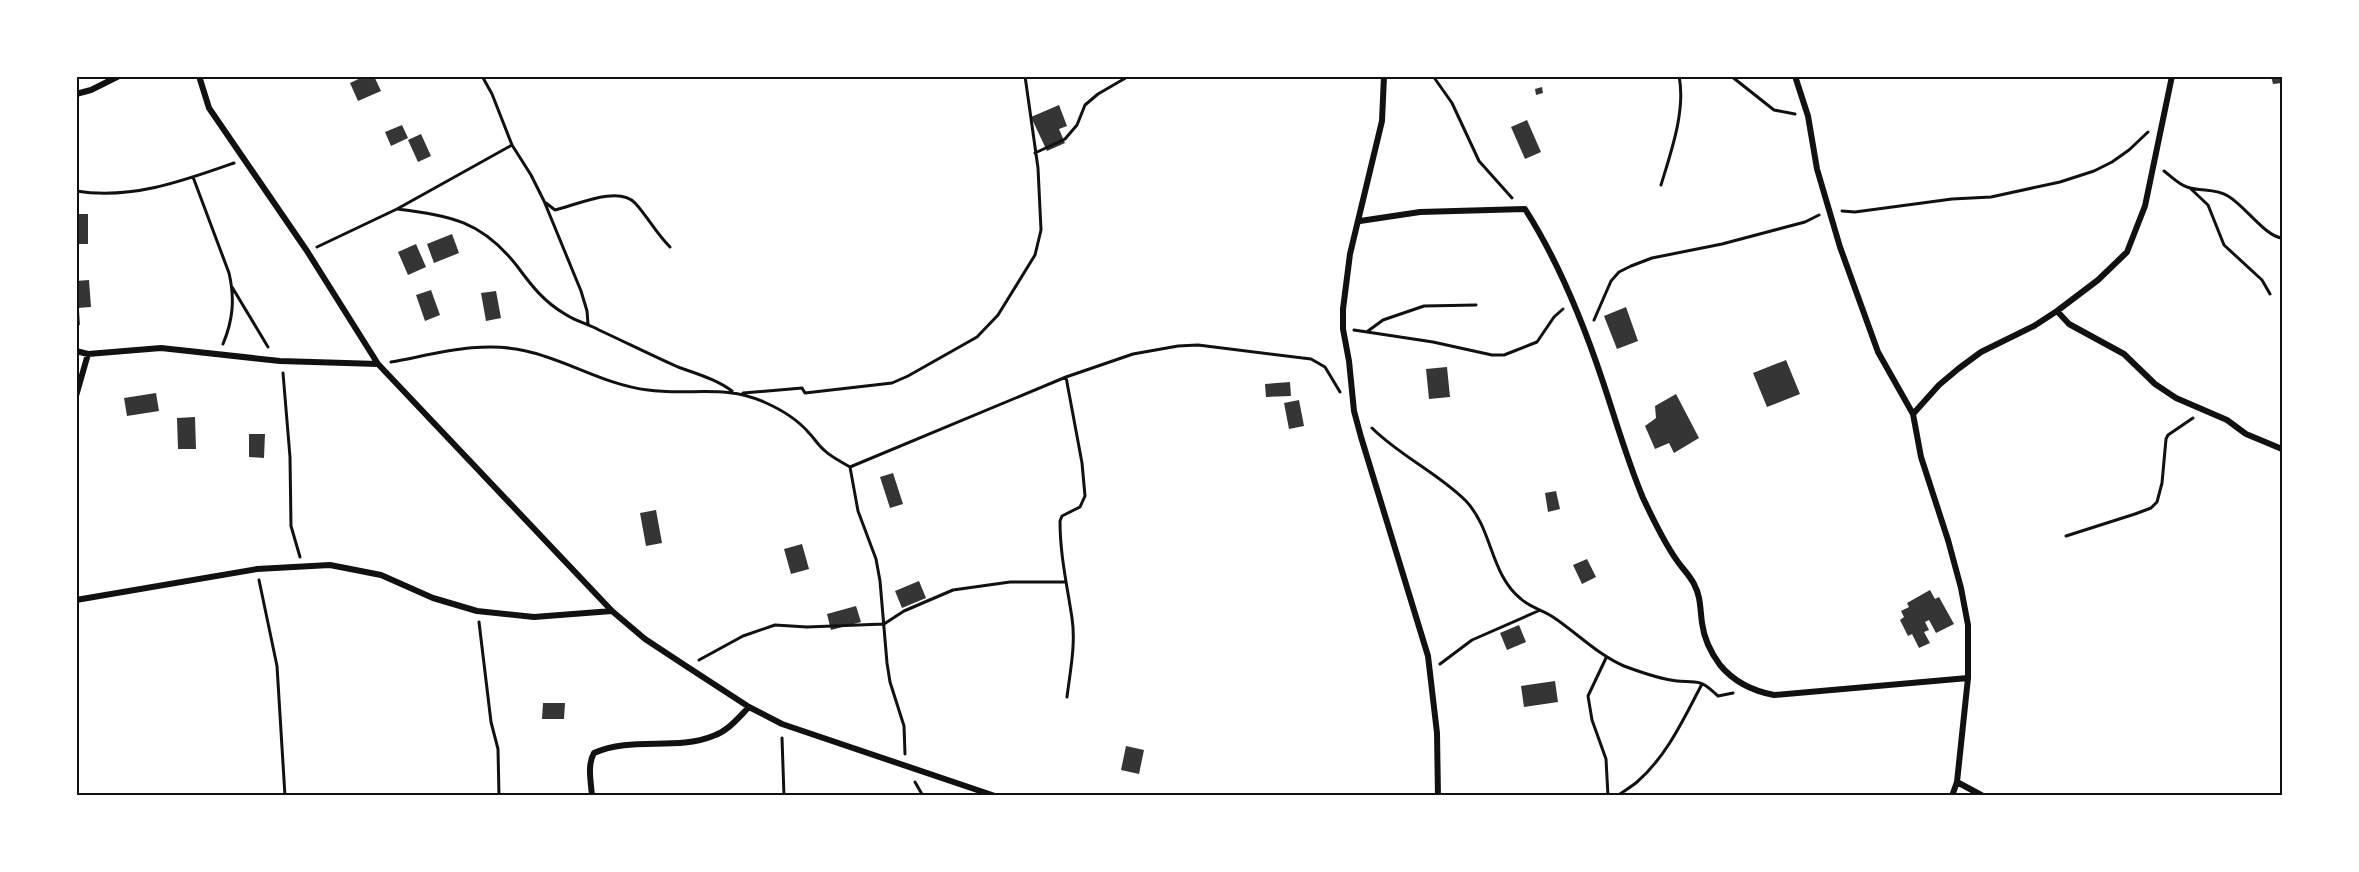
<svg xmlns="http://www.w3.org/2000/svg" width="2359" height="872" font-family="'Archivo Narrow',sans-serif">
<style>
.building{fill:#353535}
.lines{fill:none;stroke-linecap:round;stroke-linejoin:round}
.path{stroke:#111;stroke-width:3}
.minor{stroke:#111;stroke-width:6}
.neatline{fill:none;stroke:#111;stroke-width:2}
</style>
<rect width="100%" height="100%" fill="#fff"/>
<path class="building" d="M365 76H374L381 91 358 101 350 83Z
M2271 76H2282V83L2273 84Z
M1542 87 1543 93 1536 95 1535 89Z
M1059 105 1067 126 1059 129 1065 143 1047 151 1031 117Z
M1527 120 1541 152 1525 159 1511 127Z
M402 125 408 138 391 146 385 132Z
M421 134 431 156 418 162 408 140Z
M76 214H88V244H76Z
M452 234 459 253 434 263 427 244Z
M416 244 426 267 408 275 398 252Z
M89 280 91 307 77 308 76 281Z
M431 290 440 315 425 321 416 295Z
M496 291 501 318 486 321 481 293Z
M1626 307 1638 341 1617 349 1604 316Z
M76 310H79L80 325H76Z
M1786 360 1800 394 1767 407 1753 373Z
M1447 367 1450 397 1429 399 1426 369Z
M1290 382 1291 396 1266 397 1265 384Z
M156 393 159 411 127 416 124 398Z
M1676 394 1699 438 1674 453 1669 443 1655 449 1645 426 1656 418 1655 406Z
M1299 400 1304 426 1289 429 1284 403Z
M195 417 196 449H178L177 418Z
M249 434H265L264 458 249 457Z
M893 473 903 504 890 508 880 477Z
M1556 491 1560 509 1548 512 1545 493Z
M656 510 662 543 646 546 640 513Z
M802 544 809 569 791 574 784 549Z
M1587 559 1596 577 1582 584 1573 565Z
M919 581 926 598 902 608 895 591Z
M1930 590 1935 599 1939 597 1954 624 1936 633 1929 620 1925 622 1929 630 1924 632 1930 643 1919 648 1912 634 1908 636 1900 620 1904 617 1901 611 1909 607 1907 603Z
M856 606 861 622 831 630 827 614Z
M1519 625 1526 642 1507 650 1500 633Z
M1555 681 1558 702 1524 707 1521 686Z
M543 703H565L564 719H542Z
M1126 746 1144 750 1139 774 1121 770Z"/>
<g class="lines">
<path class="path" d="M482 76 492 94 512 145 531 175 544 201 581 291 587 311 588 324
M1433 76 1452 103 1479 161 1512 198
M1731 76 1774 110 1795 114
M1035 153 1065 139 1077 125 1085 105 1098 94 1129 76
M2164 171C2172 177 2178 184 2187 187 2201 192 2215 188 2228 196 2245 206 2266 237 2282 238
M193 177 229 273C235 299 233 320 223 344
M1661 185C1671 152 1686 110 1679 76
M2191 189 2208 205 2224 245 2262 280 2270 294
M76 191C131 200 183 181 234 163
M546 203 555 210C576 205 619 185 635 203 648 217 655 232 670 247
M397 209C450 216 481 220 517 266 531 285 544 302 565 314 575 321 588 324 599 330 625 342 651 355 678 367 697 374 716 379 732 391
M1842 211 1855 212 1952 199 1991 197 2060 182 2094 171 2112 162 2129 150 2148 132
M317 247 397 209 512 145
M232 287 268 347
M1594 320 1611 281 1619 272 1631 266 1652 258 1722 244 1805 222 1819 215
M1354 330 1433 342 1492 355H1504L1537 342 1554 317 1563 309
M1368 331 1383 320 1424 306 1476 305
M391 362C436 354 481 340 526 351 567 360 605 385 648 390 688 396 725 384 764 402 780 409 798 420 809 433 814 438 818 445 824 450 831 457 842 462 850 467L858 511 876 559 880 581 887 663 890 682 904 726 905 754
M283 373 290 457 291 526 300 557
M1066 377 1082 463 1085 496 1080 507 1062 516 1060 521C1060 555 1067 585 1072 618 1076 644 1070 672 1067 697
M743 393 802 388 805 393 892 383 908 376 977 337 998 315 1035 255 1041 230 1038 168 1025 76
M1372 428C1400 456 1438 473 1466 501 1493 530 1490 574 1521 599 1531 608 1543 610 1553 617 1577 633 1598 655 1624 666 1640 672 1660 679 1677 681 1684 682 1693 681 1700 683 1706 684 1713 692 1718 696L1733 693
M850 467 1066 377 1133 354 1178 346 1198 345 1311 359 1325 367 1340 392
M2066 536 2135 514 2151 508 2157 502 2162 483 2166 439 2168 435 2193 418
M259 580 277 666 285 796
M479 622 491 722 498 749 499 796
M1606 658 1588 696 1592 720 1606 759 1608 796
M699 660 743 636 775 625 807 627 884 624 904 611 953 590 1010 582H1064
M1440 664 1472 640 1538 611
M782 738 784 796
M915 782 923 796
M1617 796C1624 791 1631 787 1637 782 1667 756 1684 718 1702 684"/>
<path class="minor" d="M199 76 209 108 307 251 378 364 612 611 645 639 686 666 749 707 782 724 995 796
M1384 76 1382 121 1350 254 1343 309V329L1349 361 1354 411 1361 437 1428 656 1437 733 1438 796
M1795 76 1808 116 1817 169 1840 247 1878 352 1913 414 1921 457 1948 540 1961 588 1968 625V678L1957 782 1952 796
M76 94 91 90 119 76
M1360 221 1420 212 1525 209C1559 262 1583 322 1603 382 1616 421 1627 460 1643 498 1653 519 1664 543 1678 562 1683 569 1690 576 1694 584 1701 597 1700 609 1702 623 1704 638 1711 653 1720 665 1734 682 1753 691 1774 695L1968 678
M2057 311 2069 324 2124 354 2155 384 2176 398 2227 420 2246 434 2282 449
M76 351 88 354 161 348 280 361 378 364
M76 396 88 354
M1913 414 1939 385 1958 369 1981 352 2034 326 2057 311 2098 280 2127 252 2145 206 2172 76
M76 600 257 569 330 565 381 575 433 598 477 611 534 617 612 611
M1957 782 1983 796
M592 796C591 782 587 765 594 753 631 736 676 751 713 736 728 731 738 718 749 707"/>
</g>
<rect width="2359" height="872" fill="none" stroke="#ffffff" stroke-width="156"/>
<rect x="78" y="78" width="2203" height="716" class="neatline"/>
</svg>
